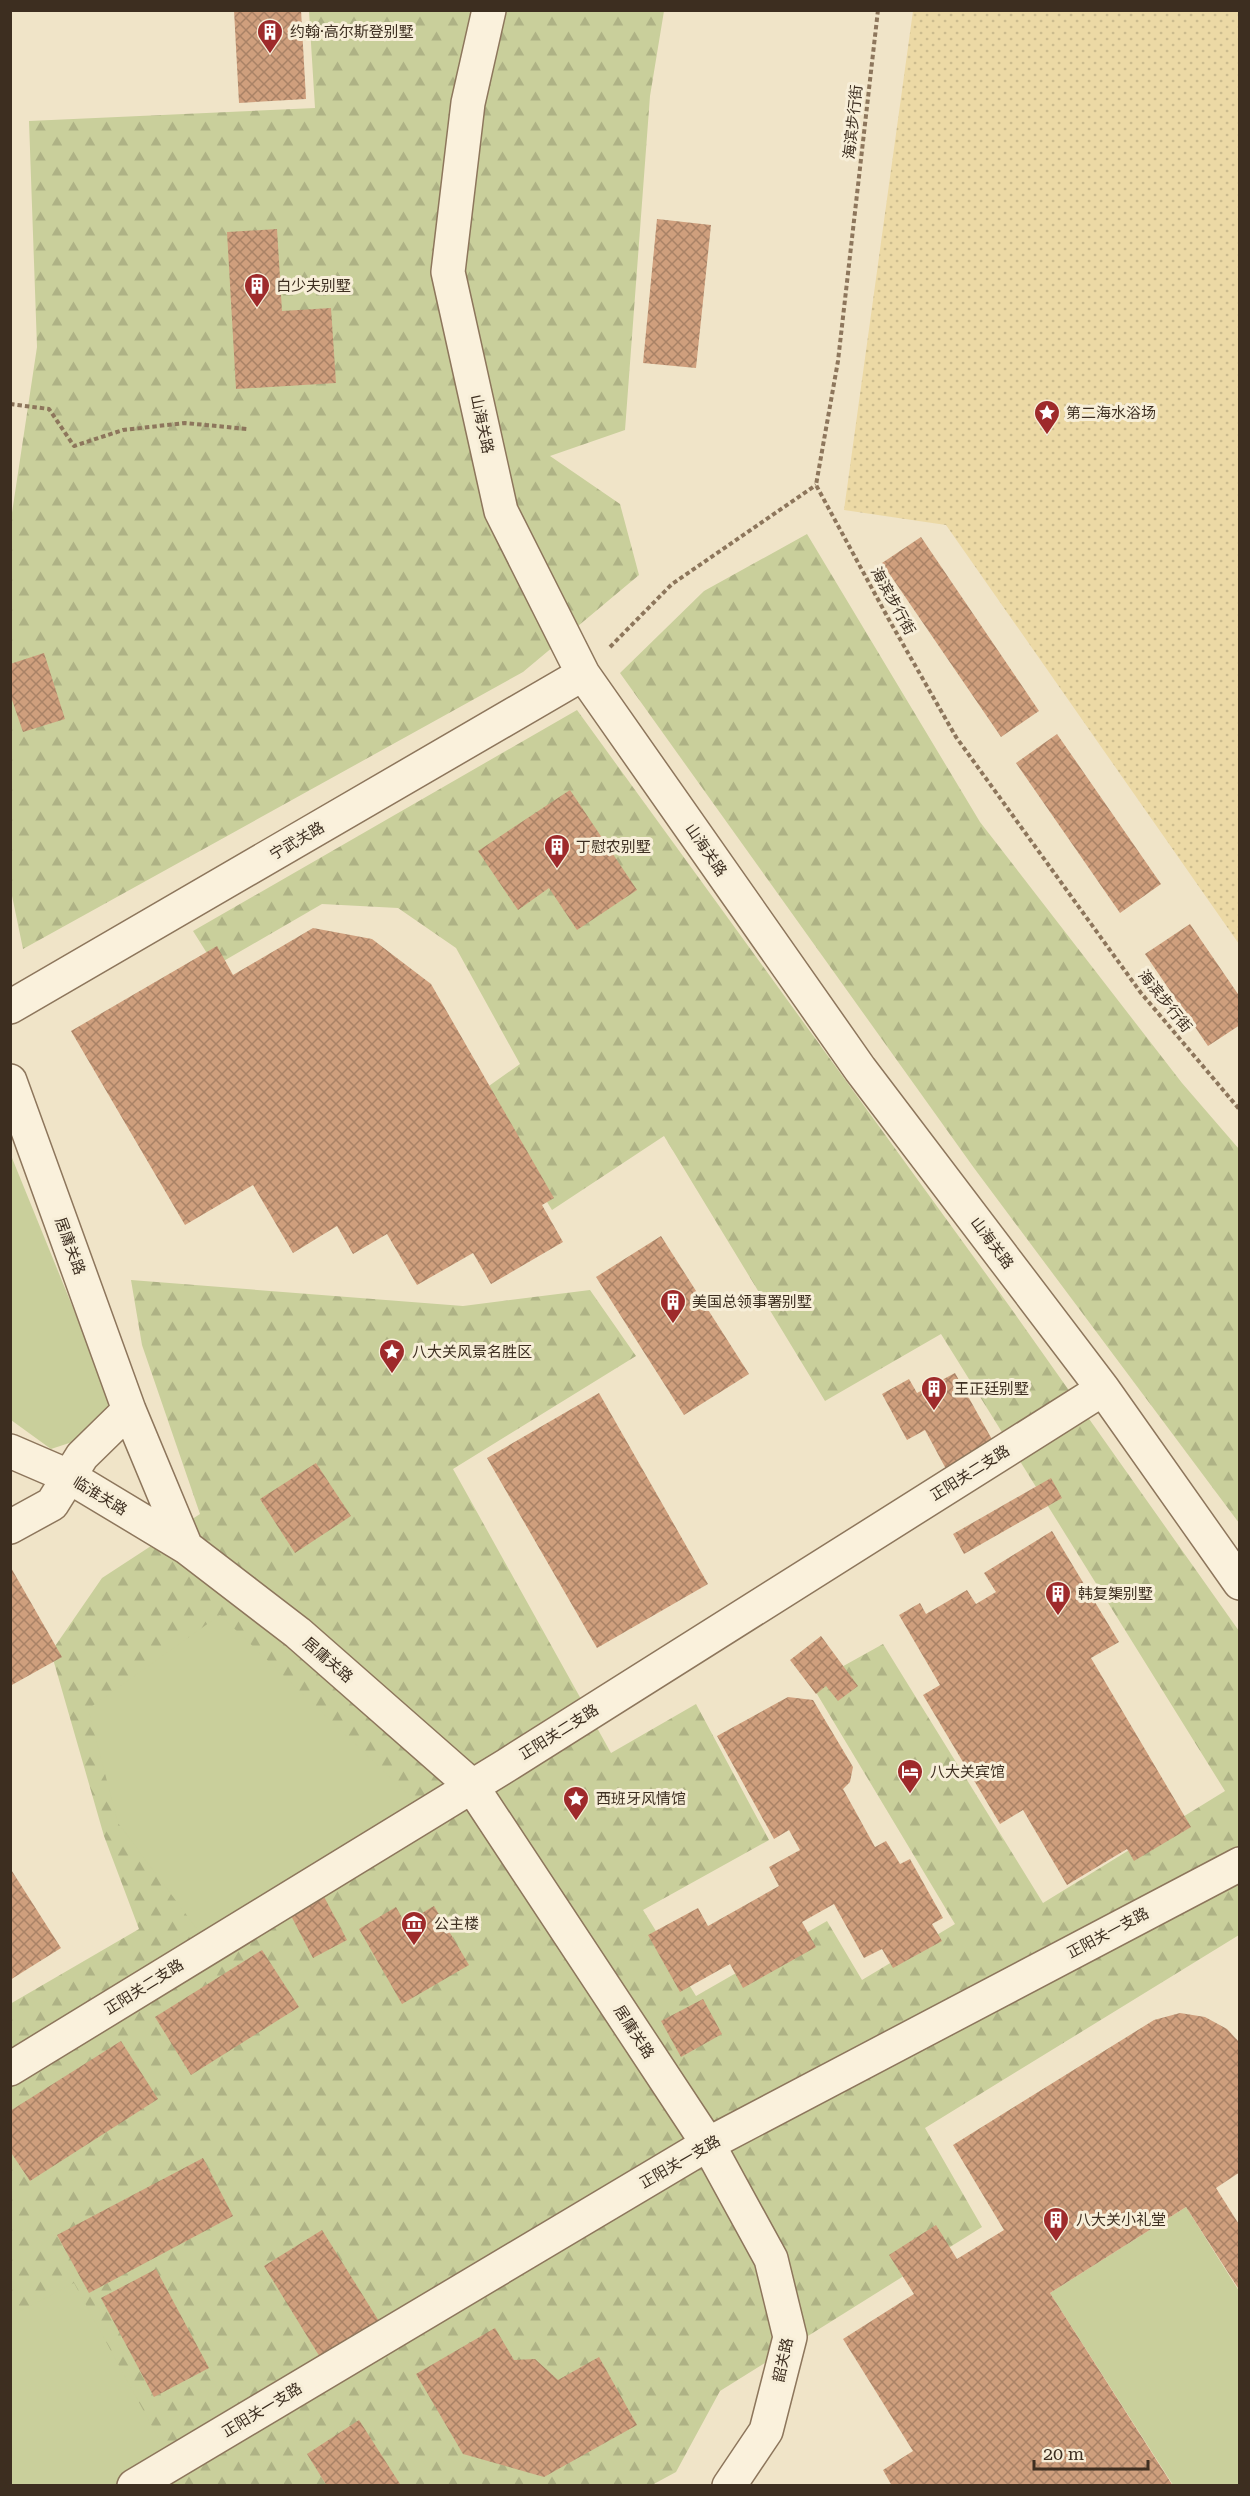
<svg xmlns="http://www.w3.org/2000/svg" width="1250" height="2496" font-family="'Roboto Serif','Noto Sans SC',serif">
<style>
.forest{fill:url(#forest-firs)}
.sand{fill:url(#sand-dots)}
.park{fill:#c9cf9b}
.building{fill:url(#building-cross-hatch)}
.lines{fill:none;stroke-linecap:round;stroke-linejoin:round}
.minor-casing{stroke:#8d765c;stroke-width:36}
.path{stroke:#8d765c;stroke-width:4;stroke-dasharray:4.5 3;stroke-linecap:butt}
.minor{stroke:#faf1dc;stroke-width:33}
.labels{text-anchor:middle;dominant-baseline:central;stroke-width:6;stroke-linejoin:round;paint-order:stroke}
.poi-label{font-size:15px;fill:#3d2e20;stroke:#f7eed8;text-anchor:start}
.street-label{font-size:15px;fill:#3d2e20;stroke:#f7eed8}
</style>
<defs>
<pattern id="forest-firs" width="22" height="20" patternUnits="userSpaceOnUse" patternTransform="scale(1.5)"><rect width="22" height="20" fill="#c9cf9b"/><path d="M5 1l3.5 6h-7zM16 11l3.5 6h-7z" fill="#aeb285"/></pattern>
<pattern id="sand-dots" width="8" height="8" patternUnits="userSpaceOnUse" patternTransform="scale(1.5)"><rect width="8" height="8" fill="#ecd9a5"/><path d="M2 2h.1M6 6h.1" fill="none" stroke="#cbbb8e" stroke-width="1.8" stroke-linecap="round"/></pattern>
<pattern id="building-cross-hatch" width="8" height="8" patternUnits="userSpaceOnUse" patternTransform="scale(1.5)"><rect width="8" height="8" fill="#cf9f7d"/><path d="M0 0l8 8M0 8l8-8" fill="none" stroke="#a98266"/></pattern>
</defs>
<rect width="100%" height="100%" fill="#f0e4c8"/>
<path class="forest" d="M309 11H664L650 96 625 430 550 456 620 504 639 575 523 672 23 949 10 886V526L37 347 29 121 315 108Z
M807 534 980 822 1182 1083 1239 1149V1523L974 1168 620 673 704 591Z
M577 710 1010 1307 1239 1631V1935L925 2128 982 2227 720 2391 676 2472 652 2485H11L10 2004 139 1929 104 1836 51 1652 102 1578 200 1514 142 1345 131 1280 463 1306 590 1290 636 1356 453 1469 611 1753 696 1704 769 1840 643 1910 696 1996 827 1921 862 1980 955 1924 811 1684 883 1644 1043 1903 1225 1791 941 1334 825 1401 664 1136 552 1210 479 1093 520 1064 456 948 398 908 322 904 215 966 193 931Z"/>
<path class="sand" d="M913 11H1239V944L946 525 844 510Z"/>
<path class="park" d="M10 1153 121 1426 51 1449 11 1420Z
M220 1615 416 1802 200 1933 118 1823 88 1709Z
M1186 2207 1239 2291V2485H1173L1050 2293Z
M74 2283 184 2485 11 2486V2316Z"/>
<path class="building" d="M234 10H301L306 99 239 103Z
M657 219 711 225 696 368 643 363Z
M277 229 282 311 331 308 336 383 236 389 227 232Z
M921 537 1039 711 1001 737 882 563Z
M44 653 65 719 23 732 10 694V664Z
M1057 734 1161 884 1120 913 1016 763Z
M570 790 637 890 577 930 549 888 518 910 478 851Z
M1190 924 1240 997V1025L1208 1046 1145 954Z
M313 928 372 939 431 984 554 1198 542 1205 563 1242 491 1284 473 1253 417 1285 387 1234 353 1254 337 1226 293 1253 253 1185 185 1225 71 1031 217 946 233 975Z
M661 1236 749 1374 684 1415 596 1277Z
M955 1373 994 1443 946 1469 925 1430 907 1440 882 1394 909 1379 917 1393Z
M599 1393 708 1584 597 1648 487 1458Z
M316 1463 351 1516 295 1553 260 1499Z
M1051 1478 1062 1498 964 1554 953 1534Z
M1052 1531 1119 1642 1091 1658 1191 1827 1134 1861 1127 1849 1067 1885 1023 1810 1000 1824 923 1695 940 1685 899 1615 920 1603 926 1614 967 1590 976 1604 996 1592 984 1573Z
M10 1566 62 1657 10 1686Z
M821 1636 858 1686 838 1701 826 1686 816 1694 790 1660Z
M788 1697 813 1700 853 1767 850 1782 843 1789 875 1847 886 1841 900 1864 910 1859 943 1918 932 1924 942 1941 893 1968 882 1949 864 1958 834 1904 802 1922 816 1947 743 1988 730 1964 680 1992 648 1935 698 1908 708 1926 779 1886 769 1867 800 1850 789 1830 774 1839 717 1736Z
M10 1868 61 1948 10 1980Z
M321 1891 347 1940 313 1958 287 1908Z
M434 1906 469 1965 402 2004 359 1929 396 1907 405 1923Z
M262 1950 299 2007 191 2075 155 2017Z
M703 1999 722 2034 681 2057 661 2021Z
M1180 2013 1205 2017 1227 2029 1240 2043V2172L1216 2188 1240 2226V2291L1186 2207 1050 2293 1173 2486H892L883 2470 913 2451 843 2339 914 2294 889 2255 936 2225 957 2259 1004 2230 953 2145 1154 2020Z
M121 2041 158 2099 30 2181 10 2151V2111Z
M203 2158 233 2216 89 2293 57 2235Z
M322 2230 382 2326 323 2362 264 2266Z
M156 2269 209 2368 154 2397 101 2298Z
M495 2328 514 2360 535 2359 558 2380 599 2357 637 2425 544 2477 463 2454 416 2374Z
M359 2420 400 2484 398 2486H327L307 2454Z"/>
<g class="lines">
<defs>
<path id="minor" d="M489 10 468 103 448 272 501 511 583 674 860 1069 1103 1389 1240 1583
M10 1007 583 674
M10 1081 129 1410 186 1547
M10 1451 68 1476 186 1547 298 1633 471 1785 708 2144 771 2259 790 2337 766 2431 729 2486
M10 1527 52 1504 82 1456 129 1410
M10 2069 507 1765 1103 1389
M134 2486 708 2144 1240 1864"/>
</defs>
<use href="#minor" class="minor-casing"/>
<path class="path" d="M878 10 838 361 816 485 888 618 956 737 1141 993 1240 1110
M10 404 49 409 74 446 123 430 185 423 247 429
M610 647 672 584 816 485"/>
<use href="#minor" class="minor"/>
</g>
<defs>
<symbol id="building-pin" viewBox="-11 -11 22 30"><path d="M0 17L-7.5 6A9.5 9.5 0 1 1 7.5 6Z" fill="#9e2a2b" stroke="#f7eed8"/><path d="M-4-6H4V6H1V3H-1V6H-4ZM-2.5-4.3h1.7v1.8h-1.7ZM.8-4.3h1.7v1.8H.8ZM-2.5-1h1.7V.8h-1.7ZM.8-1h1.7V.8H.8Z" fill="#fff"/></symbol>
<symbol id="sight-pin" viewBox="-11 -11 22 30"><path d="M0 17L-7.5 6A9.5 9.5 0 1 1 7.5 6Z" fill="#9e2a2b" stroke="#f7eed8"/><path d="M0-6L1.8-2.2L6-1.7L2.9 1.2L3.7 5.4L0 3.3L-3.7 5.4L-2.9 1.2L-6-1.7L-1.8-2.2Z" fill="#fff"/></symbol>
<symbol id="hotel-pin" viewBox="-11 -11 22 30"><path d="M0 17L-7.5 6A9.5 9.5 0 1 1 7.5 6Z" fill="#9e2a2b" stroke="#f7eed8"/><path d="M-6-4.5h1.5V1H6V5H4.5V3h-9V5H-6ZM-4 0a1.8 1.8 0 1 1 3.6 0ZM.5 0V-2.5h3Q6-2.5 6 0Z" fill="#fff"/></symbol>
<symbol id="museum-pin" viewBox="-11 -11 22 30"><path d="M0 17L-7.5 6A9.5 9.5 0 1 1 7.5 6Z" fill="#9e2a2b" stroke="#f7eed8"/><path d="M0-6L6-3V-2H-6V-3ZM-5-1h2V3h-2ZM-1-1h2V3h-2ZM3-1h2V3H3ZM-6 4H6V6H-6Z" fill="#fff"/></symbol>
</defs>
<g fill-rule="evenodd">
<use href="#building-pin" x="255" y="17" width="30" height="40"/>
<use href="#building-pin" x="242" y="271" width="30" height="40"/>
<use href="#sight-pin" x="1032" y="398" width="30" height="40"/>
<use href="#building-pin" x="542" y="832" width="30" height="40"/>
<use href="#building-pin" x="658" y="1287" width="30" height="40"/>
<use href="#sight-pin" x="377" y="1337" width="30" height="40"/>
<use href="#building-pin" x="919" y="1374" width="30" height="40"/>
<use href="#building-pin" x="1043" y="1579" width="30" height="40"/>
<use href="#hotel-pin" x="895" y="1757" width="30" height="40"/>
<use href="#sight-pin" x="561" y="1784" width="30" height="40"/>
<use href="#museum-pin" x="399" y="1909" width="30" height="40"/>
<use href="#building-pin" x="1041" y="2205" width="30" height="40"/>
</g>
<g class="labels">
<g class="poi-label">
<text x="290" y="32">约翰·高尔斯登别墅</text>
<text x="276" y="286">白少夫别墅</text>
<text x="1066" y="413">第二海水浴场</text>
<text x="576" y="847">丁慰农别墅</text>
<text x="692" y="1302">美国总领事署别墅</text>
<text x="412" y="1352">八大关风景名胜区</text>
<text x="954" y="1389">王正廷别墅</text>
<text x="1078" y="1594">韩复榘别墅</text>
<text x="930" y="1772">八大关宾馆</text>
<text x="596" y="1799">西班牙风情馆</text>
<text x="434" y="1924">公主楼</text>
<text x="1076" y="2220">八大关小礼堂</text>
</g>
<g class="street-label">
<text transform="translate(853 122) rotate(-84)">海滨步行街</text>
<text transform="translate(482 424) rotate(78)">山海关路</text>
<text transform="translate(893 601) rotate(61)">海滨步行街</text>
<text transform="translate(297 841) rotate(-30)">宁武关路</text>
<text transform="translate(706 850) rotate(55)">山海关路</text>
<text transform="translate(1165 1001) rotate(51)">海滨步行街</text>
<text transform="translate(992 1243) rotate(53)">山海关路</text>
<text transform="translate(70 1246) rotate(70)">居庸关路</text>
<text transform="translate(970 1473) rotate(-32)">正阳关二支路</text>
<text transform="translate(100 1496) rotate(31)">临淮关路</text>
<text transform="translate(328 1660) rotate(41)">居庸关路</text>
<text transform="translate(559 1732) rotate(-32)">正阳关二支路</text>
<text transform="translate(1108 1933) rotate(-28)">正阳关一支路</text>
<text transform="translate(144 1987) rotate(-32)">正阳关二支路</text>
<text transform="translate(634 2032) rotate(57)">居庸关路</text>
<text transform="translate(680 2162) rotate(-30)">正阳关一支路</text>
<text transform="translate(783 2360) rotate(-78)">韶关路</text>
<text transform="translate(262 2410) rotate(-31)">正阳关一支路</text>
</g>
</g>
<rect width="1250" height="2496" fill="none" stroke="#3d2e20" stroke-width="24"/>
<path d="M1034 2460v9h114v-9" fill="none" stroke="#3d2e20" stroke-width="3"/>
<text x="1043" y="2460" font-size="18" fill="#3d2e20" stroke="#f7eed8" stroke-width="4.5" paint-order="stroke">20 m</text>
</svg>
